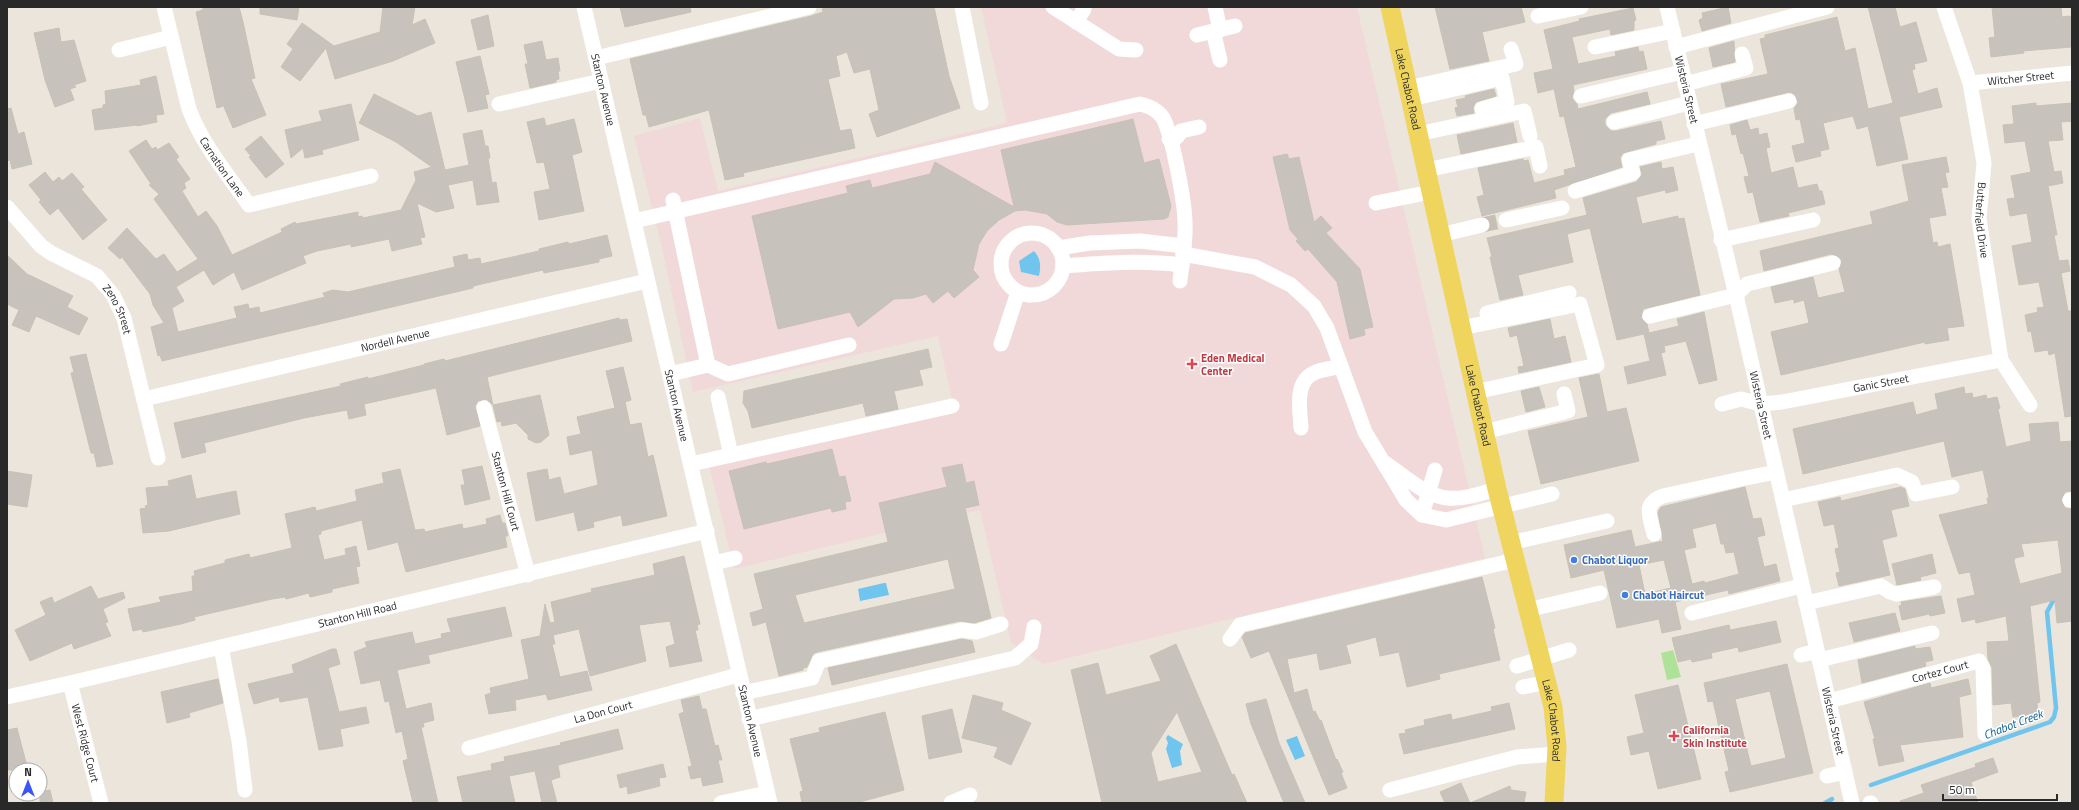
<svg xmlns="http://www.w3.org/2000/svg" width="2079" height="810" font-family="'Titillium Web',sans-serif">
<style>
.medical{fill:#f2d9d9}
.green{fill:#ade298}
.water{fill:#6fc5ed}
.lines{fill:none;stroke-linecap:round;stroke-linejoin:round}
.stream{stroke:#6fc5ed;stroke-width:4.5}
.building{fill:#c7c2bb;stroke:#c7c2b5;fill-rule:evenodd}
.minor-tunnel{stroke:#c5bfb7;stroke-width:15;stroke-dasharray:15 8;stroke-linecap:butt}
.minor{stroke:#fff;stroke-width:15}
.major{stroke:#efd55d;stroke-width:19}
.health-dot{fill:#e0444e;stroke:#fff;stroke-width:1.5}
.shop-dot{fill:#3f7fe0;stroke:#fff;stroke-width:1.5}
.labels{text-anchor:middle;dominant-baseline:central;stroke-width:3;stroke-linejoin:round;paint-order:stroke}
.street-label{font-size:11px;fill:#292929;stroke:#fff}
.health-label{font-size:11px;font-weight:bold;fill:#be3a42;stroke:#fff;text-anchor:start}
.shop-label{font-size:11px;font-weight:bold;fill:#366cbe;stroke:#fff;text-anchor:start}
.water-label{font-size:12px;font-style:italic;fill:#0f6198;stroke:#fff}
</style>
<rect width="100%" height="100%" fill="#ece5db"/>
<path class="medical" d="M981 7H1357L1485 558 1043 664 1011 643 980 510 734 569 709 465 955 413 938 336 693 392 661 244 634 136 700 118 718 191 1007 123Z"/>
<path class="green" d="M1673 650 1681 677 1667 680 1661 653Z"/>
<path class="water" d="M1034 251C1041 259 1041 266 1039 276L1021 272 1019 261Z
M884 583H886L889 595 860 601 858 589Z
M1168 735 1183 744 1180 751 1182 765 1172 768 1166 749 1168 743 1166 738Z
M1297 736 1305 756 1295 760 1286 740Z"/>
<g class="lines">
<path class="stream" d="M1871 785 2050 722 2054 717 2056 708 2047 612 2053 601 2059 598
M1825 803 1832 799"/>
</g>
<path class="building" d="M203 7H239L243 22 255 78 251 79 266 115 233 128 224 107 227 105 217 108 196 12 203 10Z
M260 7H299L297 20 260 14Z
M383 7H415L412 25 425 19 435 43 393 61 335 79 326 48 300 81 281 67 293 49 287 44 302 23 334 46 380 32Z
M620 7H690L691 12 625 27Z
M832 7H934L949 76 960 108 877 137 869 114 879 110 870 69 854 73 847 52 836 56 840 76 828 79 840 131 851 129 855 148 743 173 744 176 725 180 709 110 649 127 646 115H643L630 59 811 16 823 12 822 9Z
M1435 7H1521L1525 22 1482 32 1489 61 1450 69Z
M1728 7 1731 23 1702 31 1699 20 1703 18 1702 13Z
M1868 7H1895L1900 27 1916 22 1927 61 1914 64 1915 69 1912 70 1918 94 1937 88 1942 107 1899 117 1908 159 1877 166 1868 126 1857 129 1853 116 1823 123 1829 149 1820 151 1821 156 1796 162 1792 146 1805 143 1800 119 1796 120 1794 108 1798 103 1795 95 1790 92 1726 107 1721 84 1768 74 1760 39 1765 38V35L1837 17 1845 51 1855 48 1868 109 1893 103Z
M1992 7H2061L2062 17 2070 16 2072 23V47L2023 51 2024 53 1991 57 1989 38 1995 37Z
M1633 8 1636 20 1634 21V30L1611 35 1610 29 1572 37 1578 64 1616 56 1615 52 1638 47 1639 52 1643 51 1647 69 1573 85 1574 91 1572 98 1577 104 1578 109 1647 92 1650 104 1611 113 1605 119V125L1611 131H1616L1661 121 1665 139 1656 141V144L1623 153 1620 158 1622 167 1554 190 1556 198 1482 216 1477 197 1484 195 1478 168 1523 159 1524 161 1528 160 1534 183 1565 175 1564 170 1576 167 1564 116 1560 117 1554 89 1538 93 1534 73 1553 69 1544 30 1580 21 1579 19Z
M488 15 494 46 478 50 471 20Z
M59 28 61 42 74 40 86 81 74 85 76 87 70 89 74 100 55 107 45 80 34 33Z
M542 41 546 60 558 58 560 71H558L559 79 556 80V82L530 88 525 64H528L524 45Z
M1734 41 1735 62 1713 67 1709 48Z
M480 56 489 94 485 95 488 108 468 112 456 62Z
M156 76 164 114 156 115 157 122 137 126V125L95 130 92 110 103 108V105L106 104 105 91 141 85 140 80Z
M1494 89 1496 96 1476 102 1473 107 1474 113 1457 116 1455 108 1458 107 1456 100 1466 98 1465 96Z
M374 94 418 116 431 112 445 170 469 165 463 134 482 130 485 146H488L490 158H488L492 183 496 182 499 202 477 205 473 180 448 185 454 208 436 212 417 203 425 237 420 238 422 244 392 251 389 239 351 247V244L317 251 303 256 306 263 242 290 234 272 213 285 204 270 176 287 184 301 172 308 178 332 237 318 234 307 248 304 249 309 259 307 260 313 325 297 323 293 333 290 348 292 455 267 453 257 467 254 468 260 480 258 481 264 539 251V249L568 242 569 244 607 235 612 256 599 259V262L544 273 543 270 473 286V288L162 361 160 355 158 356 151 327 164 323 153 305 150 294 122 257 120 259 108 248 127 228 156 259 164 254 177 272 198 259 154 199 159 194 149 185 151 184 129 151 146 140 152 149 156 147 157 150 169 143 179 157 176 159 190 179 184 183 186 188 182 191 198 217 206 211 217 226 232 255 282 232 281 229 295 222 296 224 358 212V217L362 216 363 218 401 210 416 180 414 172 432 167 396 142 359 123Z
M2036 103V106L2072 103V121L2061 122 2063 140 2048 141 2054 172 2061 171 2063 183 2048 186 2057 235H2054L2059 261 2068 260 2070 271 2061 273 2068 311H2072V416L2065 417 2055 353 2049 355 2048 350 2035 352 2031 331 2028 332 2025 315 2038 312 2037 308 2044 307 2039 282 2019 285 2012 246 2032 242 2027 213 2010 216 2007 199 2015 198 2011 176 2031 172 2025 141 2005 143 2003 125 2014 124 2012 106Z
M351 104 359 140 322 150 323 154 305 158 303 148 291 158 285 130 322 121 319 111Z
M11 108 18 134 24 132 32 164 12 169 10 160 7 161V109Z
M544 118 546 126 574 119 582 152 572 155 584 211 539 220 534 192 550 189 544 162 537 163 527 122Z
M1133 119 1144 163 1159 159 1171 206 1168 217 1164 219 1067 225 1057 222 1047 214 1025 210 1015 211 999 220 987 231 979 244 973 270 979 277 954 298 948 291 933 303 926 294 913 298 894 299 858 327 850 312 778 329 752 216 848 193 846 186 870 180 872 188 930 174 935 162 1014 207 1001 150Z
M1747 120 1750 130 1758 128 1759 135 1767 133 1770 147 1766 148 1771 173 1793 167 1798 188 1817 184 1819 191H1822L1825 204 1788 213 1789 216 1760 222 1753 192 1748 193 1744 177 1749 176 1743 153 1741 154 1736 134 1732 135 1730 125Z
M1513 123 1517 142 1461 154 1457 135Z
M261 136 284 164 266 178 249 157 251 156 245 149Z
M1287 154 1289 159 1299 157 1314 222 1321 216 1332 228 1326 233 1360 269 1373 327 1364 329 1365 335 1350 339 1337 282 1308 249 1305 251 1296 241 1298 239 1290 230 1273 157Z
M1946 157 1949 172 1945 173 1948 187 1941 188 1946 215 1929 218 1933 243 1937 242 1938 247 1950 244 1964 326 1947 328 1949 340 1925 344V342L1781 375 1771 332 1809 323 1804 300 1794 303V299L1775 303 1771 287 1813 277 1818 298 1845 292 1839 269 1842 261 1839 257 1831 254 1764 271 1760 251 1873 224 1870 212 1909 201 1902 165Z
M1661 162 1662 169 1673 167 1678 190 1666 193 1665 190 1636 197 1642 224 1678 216V219L1684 218 1700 295 1643 309 1641 318 1647 324 1649 333 1679 326 1677 319 1704 312 1717 380 1699 384 1686 341 1664 346 1665 352 1661 353 1666 375 1628 384 1624 367 1650 361 1644 334 1617 340 1590 228 1567 234 1573 262 1518 275 1523 295 1500 300 1490 257H1492L1487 238 1587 215 1583 198 1636 182 1642 175 1640 167Z
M45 172 53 182 59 177 62 181 72 173 84 187 81 189 107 220 83 240 58 208 50 215 39 202 41 200 29 185Z
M7 255 27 274 73 296 67 307 88 318 79 335 36 316 29 332 12 325 19 310 7 304Z
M619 318 620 320 627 319 632 341 487 377 493 405 540 395 549 435 541 442 536 443 528 439V435L516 423 502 426 501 421 497 422 493 405 486 399 478 401 475 406 480 426 447 435 436 388 364 404 366 415 349 419 347 410 304 418 204 443 206 452 182 458 174 423 341 386 340 384 368 377V379L424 365V364L444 359 445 361Z
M1550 319 1554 339 1565 336 1571 362 1519 373 1518 367 1524 366 1517 335 1510 337 1508 328Z
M928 349 932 367 919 370 923 385 894 391 898 409 866 416 863 403 752 428 748 411 743 403 744 391Z
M86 354 113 464 97 467 94 453H91L71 373 74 372 70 357Z
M623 367 631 400 625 402 630 425 641 423 648 457 653 455 667 516 623 526 621 515 593 522 594 527 578 531 574 512 536 521 527 473 547 469 549 480 560 477 564 494 598 485 592 450 570 455 567 437 581 434 577 417 615 408 606 371Z
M1599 374 1607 412 1626 408 1639 461 1541 484 1528 431 1588 417 1579 378Z
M1539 387 1545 407 1526 412 1521 391Z
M1964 387 1965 394 1972 393 1973 398 1986 395 1987 399 1997 397 2000 408 1998 409 2006 447 2031 441 2029 424 2058 422 2060 442 2072 441V491L2065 492 2061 500 2065 508 2072 509V621L2057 623 2055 600 2030 606 2040 702 2037 703 2038 715 2013 717 2011 703 1993 705 1992 668 1988 659 1987 642 2009 641 2006 616 1976 623 1975 619 1962 622 1957 599 1975 595 1970 572 1959 574 1939 515 1988 504 1987 498H1989L1983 470 1952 477 1944 441 1803 474 1793 429 1913 402 1916 415 1938 409 1935 394ZM2058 540 2062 573 2020 584 2014 561 2015 558 2024 556 2021 544Z
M832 449 839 477 845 476 851 501 845 502 846 509 832 512 831 508 744 529 729 471 766 462 767 464Z
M962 464 966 483 974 481 979 505 965 508 991 618 974 623 960 621 817 652 813 654 807 667 803 668V670L779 676 766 622 753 626 750 613 763 609 754 574 888 542 879 503 947 487 942 468ZM948 559 955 589 804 623 795 595Z
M482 466 490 499 465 505 461 485H465L462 470Z
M400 469 415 530 424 529 425 532 462 524 463 529 487 524 486 519 500 515 502 523H505L508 536H505L507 547 406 572 398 542 368 550 362 520 321 531V534L318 535 324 560 346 555 345 549 356 546 360 566 356 567 359 583 332 589V592L310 597 309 593 286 599 285 597 272 599 194 617 195 620 181 624 143 632 142 629 133 631 128 609 161 602 159 597 193 591 192 576H195L194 571 225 563V560L249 554 250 558 292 548 285 514 315 507 316 511 357 501 355 490 384 483 382 473Z
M7 471 32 475 27 507 7 504Z
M191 475 196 499 236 491 240 514 169 531 143 533 140 509 146 508 145 506 148 505 146 488 169 486 168 481Z
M1745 487 1753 519 1761 518 1765 535 1757 537 1764 567 1776 564 1780 581 1729 594 1728 590 1675 602 1681 629 1662 633 1659 619 1617 628 1604 570 1571 578 1564 545 1631 530 1635 547 1663 541 1658 512 1661 507ZM1716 523 1721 544H1724L1726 553 1734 552 1739 574 1705 583 1704 581 1692 584 1684 550 1696 547 1692 529ZM1664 560 1671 588 1645 594 1639 565Z
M1901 487 1905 489 1909 506 1891 510 1897 536 1882 540 1890 575 1839 586 1836 573 1840 572 1835 549 1839 548 1834 524 1824 526 1818 502 1840 497 1841 501Z
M1932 554 1936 573 1920 577 1921 580 1897 585 1892 564Z
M684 556 700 624 697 625 698 630H695L702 661 670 667 666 647 675 644 670 621 639 625 646 661 590 676 579 629 553 635 555 644H552L560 677 587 671 592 690 548 700 546 694 515 700 516 710 489 714 485 695 491 693 490 688 529 679 521 640 540 636 545 604 550 623 555 622 551 602 592 592 591 589 655 575 653 564Z
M1482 577 1495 628 1493 629 1500 660 1439 674 1440 679 1407 687 1399 652 1380 656 1376 637 1346 645 1351 663 1320 670 1317 653 1287 659 1294 693 1307 689 1313 712 1315 711 1320 721 1321 720 1336 760 1337 759 1343 772 1341 773 1347 788 1329 795 1269 651 1251 658 1242 637 1245 633Z
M91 586 98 599 123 592 125 598 103 609 108 622 105 623 111 636 74 649 72 643 30 661 15 630 46 615 40 602 52 597 54 603Z
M1941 596 1945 613 1930 616 1929 614 1902 620 1899 606 1902 605 1901 602Z
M505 607 512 636 428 655 430 663 397 670 406 709 431 703 434 720 423 723 424 727H421L438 803H413L403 761 408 759 402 731 396 733 389 701 385 702 380 680 361 684 354 652 367 647 365 642 412 632 415 644 442 638 441 634 451 632 447 619Z
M1895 613 1900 631 1854 642 1849 623Z
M1776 621 1781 642 1739 652 1738 647 1711 653 1712 658 1692 662 1691 659 1678 662 1672 638 1729 625 1730 630Z
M962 639 972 641 975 652 832 685 828 668Z
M1176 644 1232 775 1234 774 1247 803H1102L1071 670 1098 663 1106 695 1161 681 1150 656ZM1177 712 1202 772 1158 782 1151 753Z
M1915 646V649L1930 647 1933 660 1925 662 1926 666 1862 683 1858 660Z
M332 649H336L340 664 328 668 339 712 366 707 369 723 340 729 343 746 319 750 308 697 280 702 279 697 254 704 248 684 294 673 292 665Z
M1787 664 1813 773 1730 792 1725 772 1729 771 1713 701 1708 702 1704 683ZM1770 691 1786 758 1751 766 1735 699Z
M218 679 223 703 189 713 190 717 167 723 161 692Z
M1968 679 1971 694 1959 697 1963 737 1900 745 1904 761 1879 766 1873 739H1875L1864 702 1930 683 1931 688Z
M1678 685 1701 779 1658 789 1649 751 1631 755 1627 737 1644 733 1635 695Z
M973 695 1003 703 1001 710 1031 723 1011 765 994 757 998 747 962 738Z
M699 696 702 709H706L715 746 718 745 722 760H718L723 782 703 786 701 777 691 779 688 767 692 766 679 714 684 712 681 700Z
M1266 699 1279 743 1305 803H1284L1251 724 1246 704Z
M1509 703 1515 729 1404 754 1399 734 1406 733 1405 730 1425 725 1424 720 1451 714 1452 720 1492 711 1491 707Z
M952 709 962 752 929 759 922 716Z
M885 712 904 790 856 803H802L800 792 803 791 790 739 820 732 819 728Z
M17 728 28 770H7V730Z
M618 729 623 749 558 765 560 777 551 780 557 803H542L535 771 509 776 515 803H463L457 777 492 770 491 764 505 761 504 757 561 745 560 743Z
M1993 758 1998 772 1971 782 1978 803H1901L1900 801 1924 793 1921 785 1976 767 1975 764Z
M663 764 666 777 659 778 660 786 628 794 627 786 620 788 617 775Z
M1461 783 1470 803H1445L1440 792Z
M1510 786 1511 790 1526 792 1524 803H1470Z
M50 790 53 803H40V792Z"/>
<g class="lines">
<path class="minor-tunnel" d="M1482 225 1506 220"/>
<g class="minor">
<path id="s1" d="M164 7 189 109C202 144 227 174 249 205L371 176"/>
<path id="s2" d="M584 7C646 272 707 538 770 803"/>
<path d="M962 7 981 103"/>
<path d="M1053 7 1119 49 1136 50"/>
<path d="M1215 7 1220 30"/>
<path id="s3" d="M1667 7 1736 295 1852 803"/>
<path id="s4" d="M1944 7 1970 83 1984 163 1979 219 2001 360 2030 405"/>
<path d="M1538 16 1581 7"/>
<path d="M1076 22 1084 9"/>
<path d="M1213 31 1220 60"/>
<path d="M1197 35 1235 26"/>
<path d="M1595 47 1673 31"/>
<path d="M1676 47 1827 7"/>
<path d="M119 50 171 37"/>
<path d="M596 58 809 7"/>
<path id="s5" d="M1970 83 2072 73"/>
<path d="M1685 84 1746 68 1742 54"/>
<path d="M1408 88 1516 64 1511 49"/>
<path d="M1581 96 1682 72"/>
<path d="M1411 99 1502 78 1507 102 1482 109"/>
<path d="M499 104 601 81"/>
<path d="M1614 122 1689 103"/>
<path d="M1694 124 1789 101"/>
<path d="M1418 134 1524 111 1530 136"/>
<path d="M1169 139 1177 137 1181 131 1199 127"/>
<path d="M1426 170 1536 147 1540 166"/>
<path d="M1575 191 1633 173 1629 160 1698 144"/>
<path d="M1376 203 1431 192"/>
<path id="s6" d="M7 207 41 246 51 253 97 276 113 295 124 318 158 458"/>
<path d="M1506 220 1562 208"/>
<path d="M634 221 1140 104C1149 106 1158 110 1163 118 1172 134 1185 203 1185 223 1186 242 1182 262 1180 281"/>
<circle cx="1032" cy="264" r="31"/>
<path d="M1440 235 1482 225"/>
<path d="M1721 240 1813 220"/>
<path d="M1058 248 1090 243 1140 241 1184 246"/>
<path d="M1183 254 1255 267 1291 285 1314 306 1327 328 1365 432 1406 500 1422 515 1446 520 1552 494"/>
<path d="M1063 266C1102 263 1142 260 1182 265"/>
<path d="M1487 313 1569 293"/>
<path d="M1650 316 1736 295 1747 284 1833 263"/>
<path d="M1461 328 1580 304 1597 365 1475 392"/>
<path d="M1001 344 1018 292"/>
<path d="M708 365 728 374 849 345"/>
<path d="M670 374 708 365 673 200"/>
<path d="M718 397 731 455"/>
<path id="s7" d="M144 399 647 281"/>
<path id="s8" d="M1722 404 1741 399 1761 404 1782 402 2001 360"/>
<path id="s9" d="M484 408 528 575"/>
<path d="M1301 428C1300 410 1294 382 1314 373 1322 369 1332 369 1341 366"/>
<path d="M1484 432 1568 411 1564 394"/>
<path d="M1385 463C1403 475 1425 496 1447 498 1464 500 1481 493 1497 489"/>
<path d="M691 464 952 406"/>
<path d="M1746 478 1776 472"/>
<path d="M1783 500 1897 475 1912 482 1916 494 1952 487"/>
<path d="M2070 500H2072"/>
<path d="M1422 515 1435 470"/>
<path d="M1654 534C1650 516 1642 504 1663 496L1741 479"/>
<path d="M1510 543 1607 521"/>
<path d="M714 563 735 558"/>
<path d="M1806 603 1881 586 1890 592 1896 594 1934 587"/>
<path d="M1527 610 1600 593"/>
<path d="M1692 613 1801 586"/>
<path d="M1230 639 1240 625 1515 560"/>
<path d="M221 647 239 741 245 790"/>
<path d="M1801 655 1817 651"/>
<path d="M1819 660 1932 633"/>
<path d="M1517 666 1569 650"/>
<path id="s10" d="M70 683 101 803"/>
<path d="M1523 687 1548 682"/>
<path d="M743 693 812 678 819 661 962 630 976 632 1001 624"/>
<path id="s11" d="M7 697 70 683 707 531"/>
<path id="s12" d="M1829 701 1979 661 1983 668 1985 734"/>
<path d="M749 719 1015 658 1031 644 1034 627"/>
<path id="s13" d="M469 748 738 675"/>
<path d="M1827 776 1845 772"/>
<path d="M1390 790 1517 757 1557 754"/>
<path d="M721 803 767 793"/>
<path d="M951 803 970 795"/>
<path d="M1870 803H1871"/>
</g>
<path class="major" id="s14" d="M1390 7 1497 489 1553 707 1557 747 1554 803"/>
</g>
<g class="health-dot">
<path d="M1190 358h4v4h4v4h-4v4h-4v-4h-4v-4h4z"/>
<path d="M1672 730h4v4h4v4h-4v4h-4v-4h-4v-4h4z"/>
</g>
<g class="shop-dot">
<circle cx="1574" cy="560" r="4"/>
<circle cx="1625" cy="595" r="4"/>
</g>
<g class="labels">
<g class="street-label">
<text stroke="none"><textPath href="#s5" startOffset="51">Witcher Street</textPath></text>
<text stroke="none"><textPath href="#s14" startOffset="84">Lake Chabot Road</textPath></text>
<text stroke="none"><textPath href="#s2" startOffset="85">Stanton Avenue</textPath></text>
<text stroke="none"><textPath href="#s3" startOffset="85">Wisteria Street</textPath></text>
<text stroke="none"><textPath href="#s1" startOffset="172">Carnation Lane</textPath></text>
<text stroke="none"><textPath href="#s4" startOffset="219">Butterfield Drive</textPath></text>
<text stroke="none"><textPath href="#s6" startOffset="155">Zeno Street</textPath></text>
<text stroke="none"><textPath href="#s7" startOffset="258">Nordell Avenue</textPath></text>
<text stroke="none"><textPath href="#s8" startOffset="162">Ganic Street</textPath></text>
<text stroke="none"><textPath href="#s2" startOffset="409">Stanton Avenue</textPath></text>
<text stroke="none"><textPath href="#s14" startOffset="408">Lake Chabot Road</textPath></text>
<text stroke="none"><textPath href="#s3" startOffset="409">Wisteria Street</textPath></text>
<text stroke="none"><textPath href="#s9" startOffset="86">Stanton Hill Court</textPath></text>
<text stroke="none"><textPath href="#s11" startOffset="360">Stanton Hill Road</textPath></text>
<text stroke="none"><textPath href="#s12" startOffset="115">Cortez Court</textPath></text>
<text stroke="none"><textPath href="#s13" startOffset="139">La Don Court</textPath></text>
<text stroke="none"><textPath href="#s14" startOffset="732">Lake Chabot Road</textPath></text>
<text stroke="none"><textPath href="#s3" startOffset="733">Wisteria Street</textPath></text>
<text stroke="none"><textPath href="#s2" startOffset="733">Stanton Avenue</textPath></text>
<text stroke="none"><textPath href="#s10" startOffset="62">West Ridge Court</textPath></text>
</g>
<g class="health-label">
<text x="1201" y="358">Eden Medical<tspan x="1201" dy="13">Center</tspan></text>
<text x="1683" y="730">California<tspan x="1683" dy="13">Skin Institute</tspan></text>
</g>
<g class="shop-label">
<text x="1582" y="560">Chabot Liquor</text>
<text x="1633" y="595">Chabot Haircut</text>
</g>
<g class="water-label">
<text transform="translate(2013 724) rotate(-21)">Chabot Creek</text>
</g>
</g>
<rect width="2079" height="810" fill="none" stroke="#292929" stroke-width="16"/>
<g transform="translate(28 782)"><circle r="19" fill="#ffffff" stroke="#a9a9a9"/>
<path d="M0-3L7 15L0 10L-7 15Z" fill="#3c55f8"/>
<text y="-6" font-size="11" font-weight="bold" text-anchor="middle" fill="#292929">N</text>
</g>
<path d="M1943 794v6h114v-6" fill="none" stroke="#292929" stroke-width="2"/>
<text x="1949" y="794" font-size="12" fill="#292929" stroke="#ffffff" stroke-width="3" paint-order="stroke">50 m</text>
</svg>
